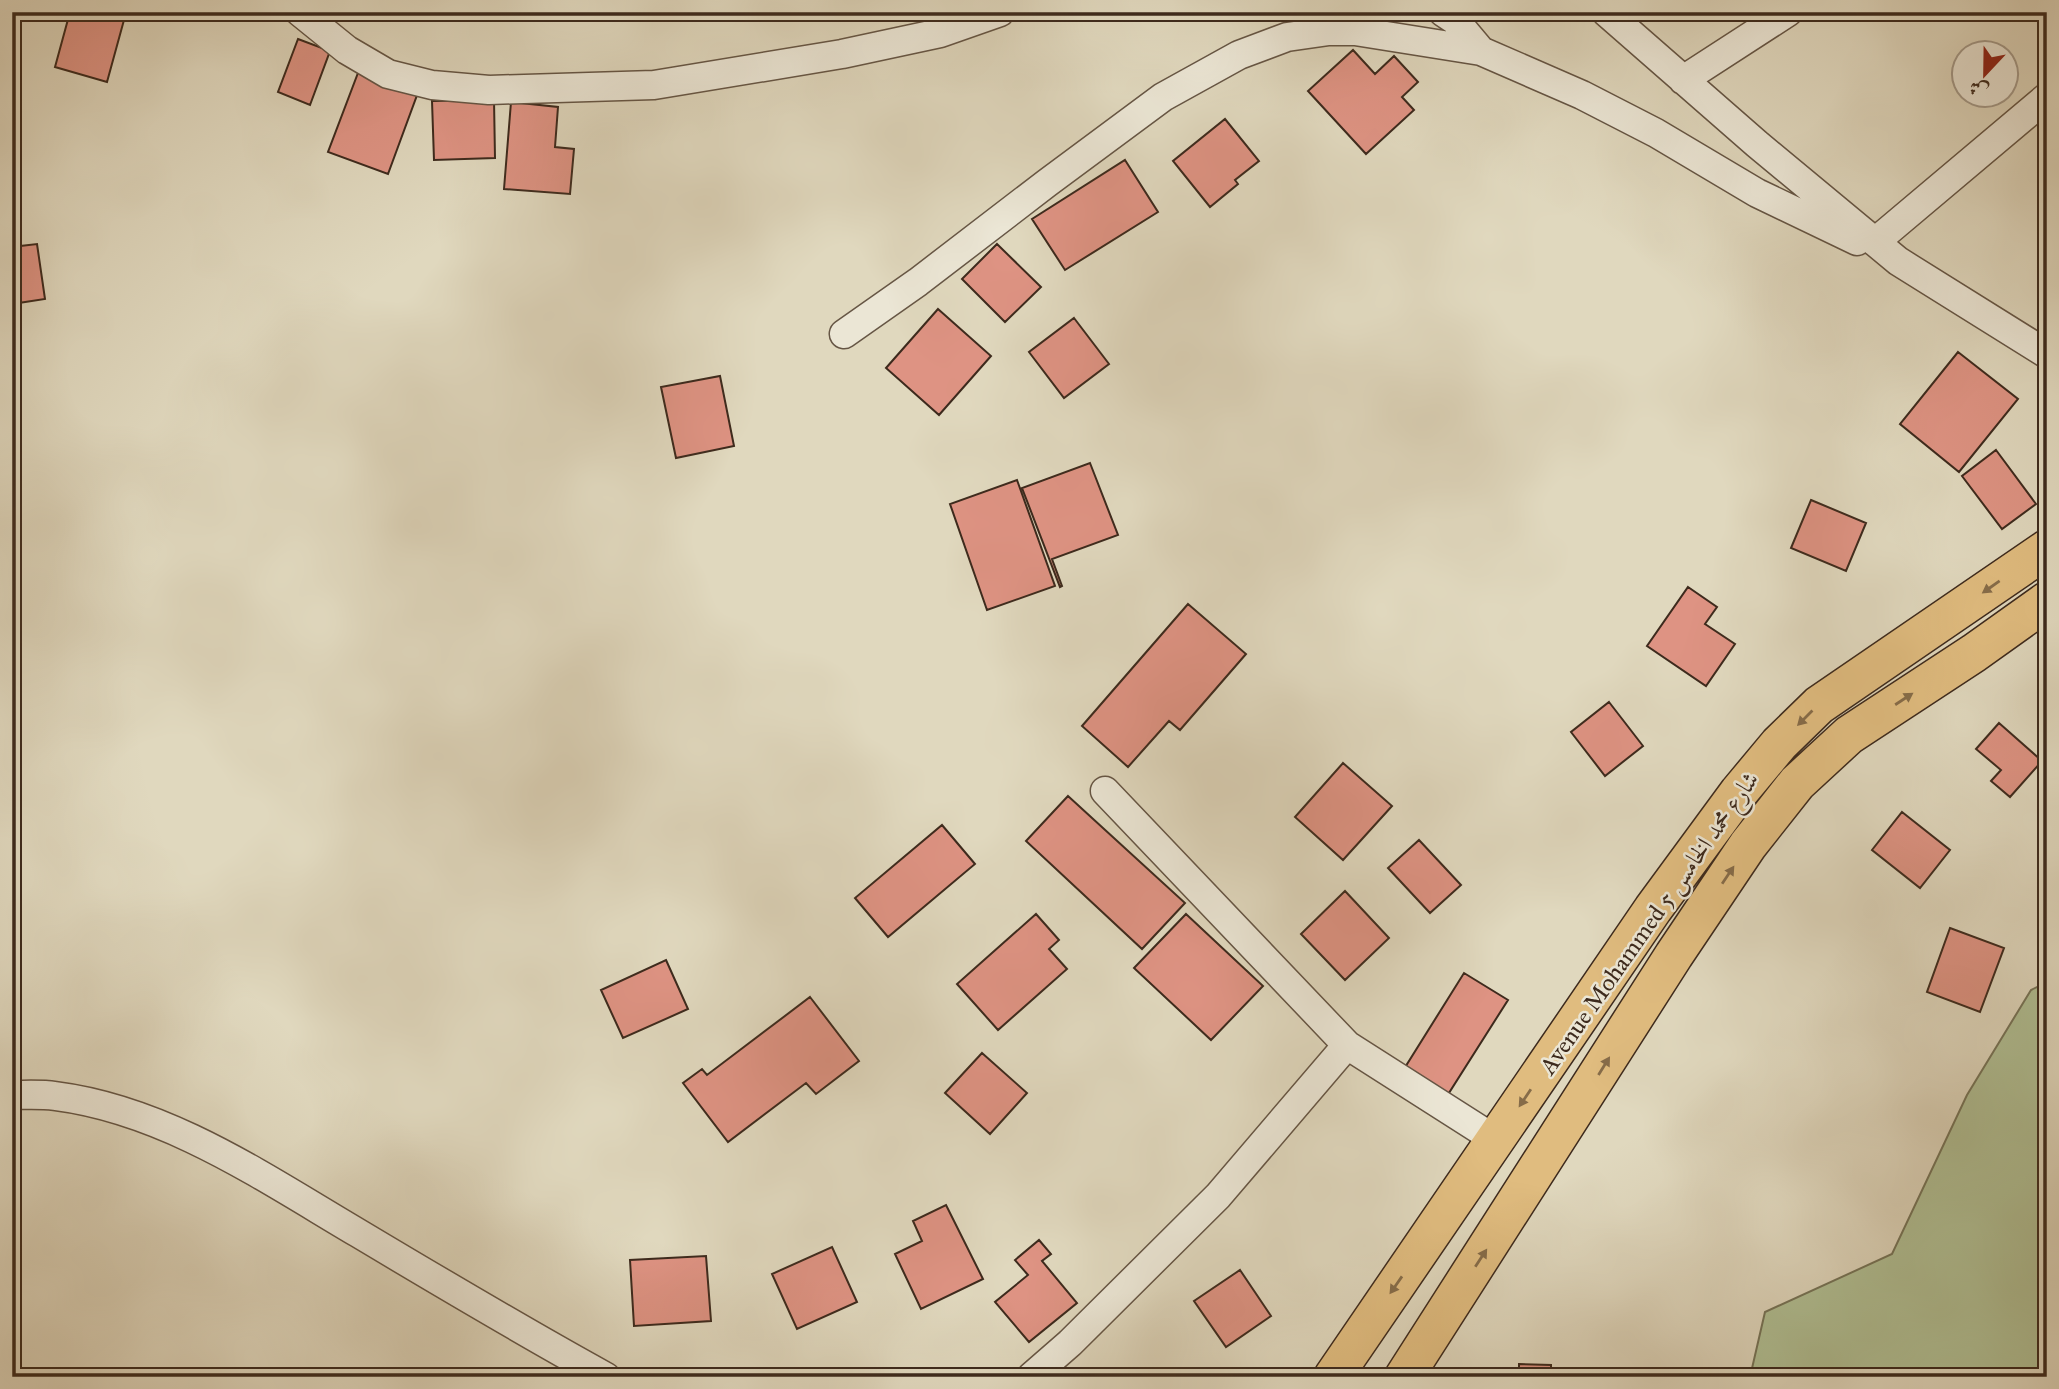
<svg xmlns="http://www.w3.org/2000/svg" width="2059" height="1389" font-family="'IM FELL Great Primer',Amiri,serif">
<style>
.green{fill:#b0bf94;stroke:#767458;stroke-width:2}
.building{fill:#de9383;stroke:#3d2a1d;stroke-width:2}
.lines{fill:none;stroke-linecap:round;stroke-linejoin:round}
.street-casing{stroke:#665645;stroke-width:31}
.primary-casing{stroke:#3d2a1d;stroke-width:41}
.street{stroke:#ebe6d5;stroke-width:28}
.primary{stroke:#e0bc7f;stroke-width:38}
.oneway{fill:#866c49}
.labels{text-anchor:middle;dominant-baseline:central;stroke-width:5;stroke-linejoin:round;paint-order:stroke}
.street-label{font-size:24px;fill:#3d2a1d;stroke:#ebe6d5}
</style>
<rect width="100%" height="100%" fill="#e0d8be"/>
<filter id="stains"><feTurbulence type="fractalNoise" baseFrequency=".00286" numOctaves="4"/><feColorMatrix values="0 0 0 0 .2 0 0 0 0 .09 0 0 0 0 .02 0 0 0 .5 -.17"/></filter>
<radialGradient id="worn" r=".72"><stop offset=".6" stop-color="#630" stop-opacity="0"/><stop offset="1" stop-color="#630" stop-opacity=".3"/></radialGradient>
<path class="green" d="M2047 982V1377H1750L1765 1312 1892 1254 1967 1095 2031 990Z"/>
<path class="building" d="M70 12H96L124 20 107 82 55 67Z
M298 39 330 51 310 105 278 92Z
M1353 50 1375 74 1394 56 1418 82 1402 97 1414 110 1366 154 1308 91Z
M361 65 420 87 388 174 328 152Z
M494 100 495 158 434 160 432 101Z
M511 102 558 107 555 147 574 149 570 194 504 189Z
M1225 119 1259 161 1235 180 1238 184 1210 207 1173 161Z
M1125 160 1158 212 1065 270 1032 219Z
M37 244 45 299 12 304V247Z
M997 244 1041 287 1005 322 962 279Z
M938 309 991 356 939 415 886 368Z
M1074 318 1109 364 1064 398 1029 352Z
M1958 352 2018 399 1959 472 1900 424Z
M720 376 734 446 676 458 661 387Z
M1996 450 2036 504 2002 529 1962 476Z
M1090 463 1118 535 1052 559 1062 586 1060 587 1022 488Z
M1017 480 1055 586 987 610 950 504Z
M1811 500 1866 523 1846 571 1791 548Z
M1688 587 1717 607 1705 624 1735 644 1706 686 1647 646Z
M1188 604 1246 654 1180 730 1169 721 1128 767 1082 726Z
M1609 702 1643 746 1605 776 1571 732Z
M1999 723 2042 761 2010 797 1991 781 2001 770 1976 749Z
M1343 763 1392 806 1343 860 1295 817Z
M1068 796 1185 903 1142 949 1026 841Z
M1902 812 1950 850 1920 888 1872 850Z
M942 825 975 864 888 937 855 898Z
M1419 840 1461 885 1430 913 1388 868Z
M1345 891 1389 938 1345 980 1301 934Z
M1036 914 1059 940 1049 949 1067 969 998 1030 957 984Z
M1186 914 1263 986 1211 1040 1134 968Z
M1950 928 2004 948 1980 1012 1927 992Z
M666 960 688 1009 623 1038 601 990Z
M1464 973 1508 1000 1447 1096 1404 1069Z
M810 997 859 1061 816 1094 806 1083 728 1142 683 1083 702 1069 707 1075Z
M982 1053 1027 1093 990 1134 945 1093Z
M946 1205 983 1279 921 1309 895 1254 922 1241 913 1221Z
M1039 1240 1051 1254 1042 1261 1077 1303 1029 1342 995 1302 1028 1275 1015 1260Z
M832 1247 857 1302 797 1329 772 1274Z
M706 1256 711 1321 634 1326 630 1260Z
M1240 1270 1271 1316 1226 1347 1194 1301Z
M1519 1364 1551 1365V1377H1489L1490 1371 1519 1372Z
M475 1369 478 1377H455Z"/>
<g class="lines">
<defs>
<path id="street" d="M300 12 347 50 388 74 432 85 489 90 654 85 842 54 940 33 1000 12
M1443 12 1455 20 1481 51 1582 95 1656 133 1757 193 1857 241
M1606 12 1757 144 1898 261 2047 354
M1683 80 1788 12
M1875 242 2047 97
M844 334 918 282 1047 183 1163 97 1239 55 1287 37 1329 31H1355L1481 51
M1105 791 1347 1045 1496 1140
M12 1095C26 1095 41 1094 55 1096 166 1110 263 1177 358 1233 440 1282 522 1331 606 1377
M1031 1377 1070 1343 1218 1196 1347 1045"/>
<path id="primary" d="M1333 1377 1653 909 1739 792 1779 744 1819 705 2047 549
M1404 1377 1674 955 1748 845 1797 783 1849 735 1974 653 2047 601"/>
</defs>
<use href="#street" class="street-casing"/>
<use href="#primary" class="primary-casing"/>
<use href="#street" class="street"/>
<use href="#primary" class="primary"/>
</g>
<defs><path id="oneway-solid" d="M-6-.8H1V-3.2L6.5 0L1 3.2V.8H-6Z" transform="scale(1.75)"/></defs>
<g class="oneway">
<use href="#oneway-solid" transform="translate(1991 587) rotate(145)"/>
<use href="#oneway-solid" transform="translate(1904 699) rotate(-33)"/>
<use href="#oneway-solid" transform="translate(1805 718) rotate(135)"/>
<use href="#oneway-solid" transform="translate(1728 875) rotate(-56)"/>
<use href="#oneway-solid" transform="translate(1604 1066) rotate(-58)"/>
<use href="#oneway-solid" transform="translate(1525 1098) rotate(124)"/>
<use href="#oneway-solid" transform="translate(1481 1258) rotate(-57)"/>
<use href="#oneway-solid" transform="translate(1396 1285) rotate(125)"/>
</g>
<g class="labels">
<g class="street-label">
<text transform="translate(1649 923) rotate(-55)">Avenue Mohammed 5 شارع محمد الخامس</text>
</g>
</g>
<rect width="2059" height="1389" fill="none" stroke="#e0d8be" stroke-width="42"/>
<rect x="14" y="14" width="2031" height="1361" fill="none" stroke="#3d2a1d" stroke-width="3.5"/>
<rect x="21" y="21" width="2017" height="1347" fill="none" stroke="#3d2a1d" stroke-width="2"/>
<g transform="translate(1985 74) rotate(202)"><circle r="33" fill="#ebe6d5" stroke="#a59b8b" stroke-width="2"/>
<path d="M0-5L12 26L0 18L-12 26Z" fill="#8f2418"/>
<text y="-10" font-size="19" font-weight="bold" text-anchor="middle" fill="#3d2a1d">ش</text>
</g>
<rect width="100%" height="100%" filter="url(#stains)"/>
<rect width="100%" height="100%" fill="url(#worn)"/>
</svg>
